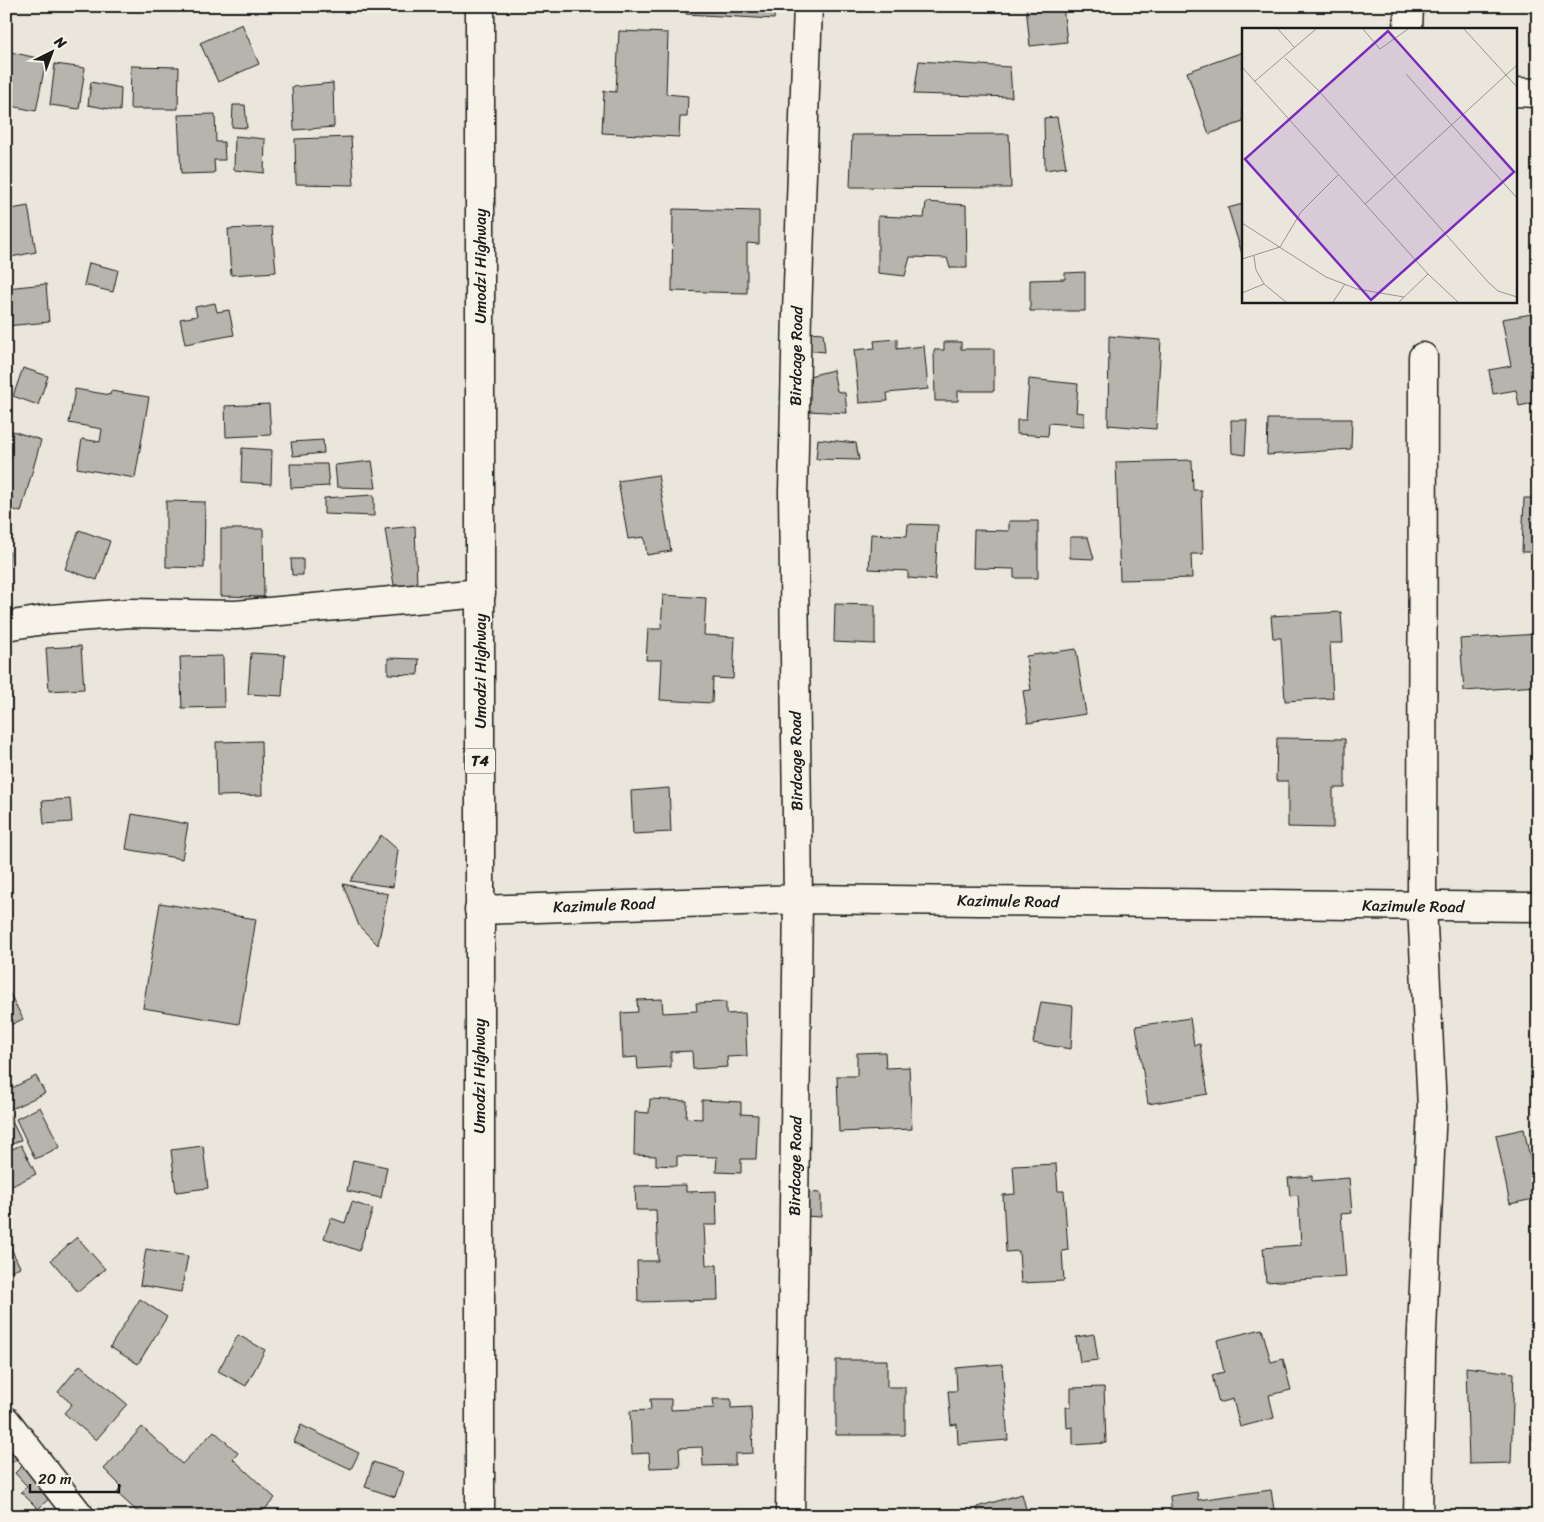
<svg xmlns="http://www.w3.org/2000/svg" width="1544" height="1522" font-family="Sriracha,sans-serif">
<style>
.building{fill:#b6b4ac;stroke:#1c1c1c}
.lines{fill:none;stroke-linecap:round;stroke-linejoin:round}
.minor-casing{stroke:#1c1c1c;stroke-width:31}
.trunk-casing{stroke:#1c1c1c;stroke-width:31}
.minor{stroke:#f7f3e8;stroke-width:28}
.trunk{stroke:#f7f3e8;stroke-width:28}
.labels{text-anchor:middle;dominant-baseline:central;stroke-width:4;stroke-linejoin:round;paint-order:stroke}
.shield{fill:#f7f3e8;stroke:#5e5c59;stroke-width:1}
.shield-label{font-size:15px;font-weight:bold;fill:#1c1c1c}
.street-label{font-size:16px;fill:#1c1c1c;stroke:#f7f3e8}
.inset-road{fill:none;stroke:#98958f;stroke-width:1}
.view{fill:#7b2cbf;fill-opacity:0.15;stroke:#7b2cbf;stroke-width:2.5}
.inset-edge{fill:none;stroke:#1c1c1c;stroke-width:2.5}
</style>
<rect width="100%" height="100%" fill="#eae6dc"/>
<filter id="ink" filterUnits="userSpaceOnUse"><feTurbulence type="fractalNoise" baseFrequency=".02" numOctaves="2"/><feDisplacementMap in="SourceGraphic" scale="10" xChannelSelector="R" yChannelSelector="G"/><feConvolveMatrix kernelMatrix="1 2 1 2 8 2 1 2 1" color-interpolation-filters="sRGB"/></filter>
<g filter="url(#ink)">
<path class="building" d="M687 6H775L774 19 686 14Z
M1026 6H1063L1067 42 1030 46Z
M242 24 259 64 218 82 200 43Z
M619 31 668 33 666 94 688 96 687 117H680L679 137 602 133 604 91 616 92Z
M6 51 46 60 36 111 6 105Z
M1243 52V122L1209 134 1187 72Z
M919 61 1010 67 1012 97 914 94Z
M55 64 85 68 79 109 50 105Z
M131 66 179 67 178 109H130Z
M91 82 121 88 120 111 88 105Z
M333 83 334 127 294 130 292 87Z
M233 105H245L247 128 232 127Z
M215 114 216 142H224L225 160H214L215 173 181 174 178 115Z
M1057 117 1066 167 1045 170 1044 118Z
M1009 134 1011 188 850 187 852 135Z
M235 136 265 139 264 173 234 170Z
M351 137 354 185 296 184 295 139Z
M926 202 966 205 967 268H950L947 258 910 257 905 276 878 273V216L924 218Z
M1243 204V257L1228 208Z
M28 206 36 252 6 258V210Z
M673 209 759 211V244L747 243V293L672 291Z
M272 227 276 272 231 275 228 229Z
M89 263 118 270 113 292 84 285Z
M1085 272V311H1030V280L1065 279V273Z
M46 284 49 322 6 326V288Z
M215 303 217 312 229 310 234 335 185 344 180 319 197 316 195 307Z
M1538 313V402L1519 406 1516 390 1493 394 1489 370 1511 366 1502 319Z
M808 332 823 333 825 352 805 350Z
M1109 336 1161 340 1156 429 1108 425Z
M897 339V349L924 346 928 389 887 393 888 401 859 403 854 350 875 348 874 341Z
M944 342H961V349H994V391H958V401H935L934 350H944Z
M23 368 48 376 38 405 13 396Z
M833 370 837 391 845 393 847 413 808 411 809 376Z
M1029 379 1078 384 1076 412 1084 413V426L1049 423 1048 436 1017 434V420H1026Z
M75 389 110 395 111 391 149 397 135 478 77 468 82 439 100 442 102 429 69 423Z
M269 404 271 435 226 437 225 406Z
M1268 419H1352L1351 449 1267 455Z
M1231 420H1247L1245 455 1232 453Z
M6 429 41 440 21 512 6 508Z
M818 439 856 443 859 460 816 459Z
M323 440 324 453 293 456 291 442Z
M242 448 272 450 271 484 241 482Z
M1192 460 1193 490H1201L1203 554H1191L1192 578 1120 580 1116 462Z
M372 461 376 488 337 487 335 465Z
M290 464H327L329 486 291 488Z
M658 475 671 551 647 555 644 537 628 539 618 481Z
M374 495V516L324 514V498Z
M1524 498H1538V552H1522Z
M166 501 205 502 204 568 166 567Z
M1009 521H1038V578H1014V569L973 568 974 530 1009 531Z
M908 524 938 525 935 580 908 578V571L869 569 871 534 907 536Z
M415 526 417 586 394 585 385 529Z
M221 529H263L264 597 221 596Z
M79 530 110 541 97 580 65 569Z
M1070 537H1088L1094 559 1070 558Z
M6 551 10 552 8 592H6Z
M291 559H303V575H292Z
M663 595 706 598 704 635 735 637 733 679 713 678 712 703 660 700 662 660H646L648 629H661Z
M835 604 875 605V644L834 642Z
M1341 612 1343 643H1330L1333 698 1285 701 1281 638H1273L1271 616Z
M1538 634V686L1464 691 1460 639Z
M81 646 84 689 49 691 46 648Z
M1076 649 1086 714 1028 723 1023 691 1031 690 1026 656Z
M251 653 285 655 282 696 248 694Z
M223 656 224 707 182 708 180 657Z
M388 658 419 659 418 675 388 674Z
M1277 738 1345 739V788H1333V828L1288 827V781H1276Z
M261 741 262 795 217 796 216 742Z
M669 788 671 832 633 834 631 791Z
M70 799 72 822 44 824 42 801Z
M132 814 188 824 182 859 126 849Z
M381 835 398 850 393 887 350 881Z
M343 884 388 894 378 945 359 926Z
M160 903 256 919 239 1024 143 1008Z
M9 992 23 1019 6 1027V993Z
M662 999 663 1013 697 1011 696 1003 726 1002V1014L745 1013 747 1056 727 1057 728 1067 693 1069 692 1051 671 1052V1067L638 1069 637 1057 623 1058 621 1013 638 1012 637 1000Z
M1041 1002 1073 1006 1071 1049 1033 1043Z
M1190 1018 1194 1045 1200 1044 1208 1094 1148 1104 1136 1026Z
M885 1052 886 1068 909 1067 912 1129 839 1132 837 1076H857V1053Z
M36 1076 45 1093 7 1111 21 1140 6 1147V1091Z
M650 1099 687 1101 686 1118 702 1119V1100L741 1102V1114L758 1115 756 1159H741V1173L716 1172 717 1157 677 1156V1166L656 1165V1156L634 1155 635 1112 649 1113Z
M40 1107 60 1147 35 1159 16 1119Z
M1524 1129 1533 1173 1538 1172V1198L1510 1204 1496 1135Z
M21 1145 36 1174 6 1189V1152Z
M203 1146 208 1188 176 1192 171 1150Z
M353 1160 387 1167 381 1198 347 1191Z
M1056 1164 1058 1191H1064L1068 1250 1062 1251 1064 1281 1021 1283 1019 1251 1006 1252 1003 1195 1015 1194 1013 1166Z
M1312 1176V1181L1349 1178 1352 1213 1341 1214 1346 1277 1266 1282 1263 1248 1301 1245 1298 1195 1290 1196 1288 1178Z
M686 1185V1192L716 1191 717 1225H704L706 1265H717L718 1300 638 1302 637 1261H658L656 1210H636L635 1186Z
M805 1192 821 1193V1217L804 1216Z
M352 1202 373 1209 359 1251 324 1238 331 1218 345 1223Z
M77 1237 105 1269 78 1292 51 1260Z
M6 1238 20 1267 6 1273Z
M146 1249 188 1256 181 1292 140 1285Z
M140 1299 167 1317 138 1364 110 1347Z
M1262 1329 1271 1362 1283 1359 1291 1390 1269 1395 1274 1418 1240 1427 1233 1399 1219 1403 1212 1375 1224 1372 1217 1340Z
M1094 1334 1098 1360 1080 1362 1076 1337Z
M238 1335 265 1350 246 1386 218 1371Z
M836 1360H887V1387H905V1435H836Z
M1002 1364 1008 1440 958 1444 957 1424 951 1425 948 1391H957L956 1368Z
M80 1365 127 1404 96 1440 64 1413 72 1404 58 1392Z
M1466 1367 1514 1373 1511 1463 1469 1464Z
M1104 1387 1106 1443 1073 1445V1427L1067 1428 1066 1407H1071V1388Z
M1534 1392H1538V1440H1533Z
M650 1399H671V1410L714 1408 713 1399H731V1408L751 1407 753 1453 735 1454V1465L703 1466 702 1447 679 1448 680 1467 650 1468 649 1453 632 1454 630 1411 651 1410Z
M301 1425 359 1453 351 1469 294 1442Z
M142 1427 182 1464 214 1431 238 1453 233 1459 275 1498 259 1516H142L117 1493 122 1487 104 1469Z
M6 1433 22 1456 6 1466Z
M29 1459 58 1490 38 1509 21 1492 27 1486 15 1473Z
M373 1462 403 1472 395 1497 365 1487Z
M1271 1490 1275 1516H1172L1170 1496 1197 1492 1198 1500Z
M1022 1494 1028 1516H979L977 1507Z"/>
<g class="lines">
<defs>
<path id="minor" d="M1408 29 1409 6
M1515 92 1538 93
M6 626 50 619 131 613 236 615 481 593
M479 910 798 899 1538 907
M6 1421 80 1516
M790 1516 798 899 793 492 797 313 808 6
M1418 1516 1421 1353 1432 1107 1422 906 1423 357"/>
<path id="trunk" d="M480 6V1516"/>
</defs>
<use href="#minor" class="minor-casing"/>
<use href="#trunk" class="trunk-casing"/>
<use href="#minor" class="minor"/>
<use href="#trunk" class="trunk"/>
</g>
</g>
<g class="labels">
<rect class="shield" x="465" y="748.5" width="30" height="25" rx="4"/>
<g class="shield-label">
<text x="480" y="761">T4</text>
</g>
<g class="street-label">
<text transform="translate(480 266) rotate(-90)">Umodzi Highway</text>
<text transform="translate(796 356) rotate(-89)">Birdcage Road</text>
<text transform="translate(480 671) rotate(-90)">Umodzi Highway</text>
<text transform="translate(796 761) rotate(-91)">Birdcage Road</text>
<text transform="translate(1008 901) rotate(1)">Kazimule Road</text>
<text transform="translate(604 905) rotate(-2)">Kazimule Road</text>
<text transform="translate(1413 906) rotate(1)">Kazimule Road</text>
<text transform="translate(479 1076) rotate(-90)">Umodzi Highway</text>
<text transform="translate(795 1166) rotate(-89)">Birdcage Road</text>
</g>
</g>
<g transform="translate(1242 28)">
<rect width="275" height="275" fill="#eae6dc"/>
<path class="inset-road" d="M36 1 53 20M121 1 138 21 166 1M222 1 275 59M43 30 76 62 246 254 256 263 275 269M0 39 186 246 216 274M164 46 275 170M12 54 74 1M123 176 275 37M0 195 84 249 115 261 162 269M12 228 14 242 22 256 44 274M0 231 38 219 59 184 97 146M0 265 22 256M91 274 103 256M157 274 186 246"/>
<path class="view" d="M146 3 272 144 129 272 3 131Z"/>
<rect width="275" height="275" class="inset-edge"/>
</g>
<rect width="1544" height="1522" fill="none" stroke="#f7f3e8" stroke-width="25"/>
<rect x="12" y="12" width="1519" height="1497" fill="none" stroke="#1c1c1c" stroke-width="2" filter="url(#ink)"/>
<g transform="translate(52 52) rotate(42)" stroke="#f7f3e8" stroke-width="4" paint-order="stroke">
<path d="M0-4L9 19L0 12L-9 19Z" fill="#1c1c1c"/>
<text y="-8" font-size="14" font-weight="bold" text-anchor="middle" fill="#1c1c1c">N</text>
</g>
<path d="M30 1484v8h89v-8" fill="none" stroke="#1c1c1c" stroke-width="2.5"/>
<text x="38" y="1484" font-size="15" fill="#1c1c1c" stroke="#f7f3e8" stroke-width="4" paint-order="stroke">20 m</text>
</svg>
